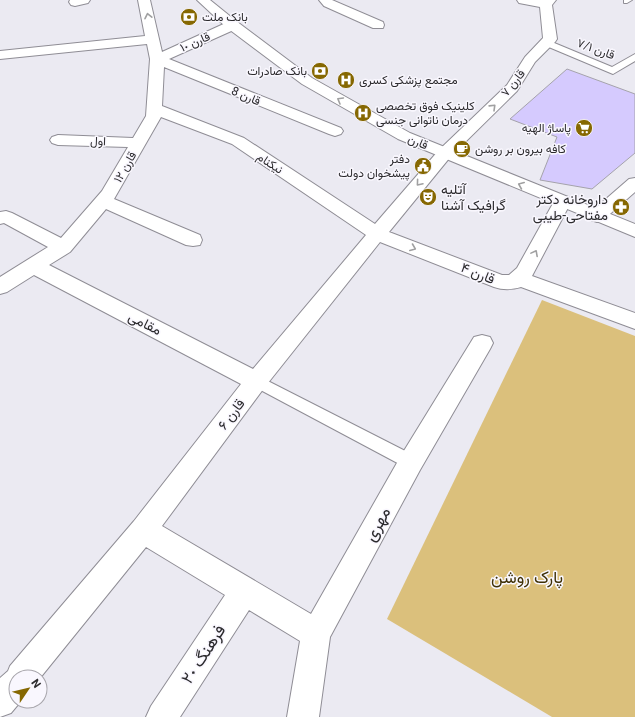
<svg xmlns="http://www.w3.org/2000/svg" width="635" height="717" font-family="Roboto,Vazirmatn,sans-serif">
<style>
.green{fill:#dbc07c}
.building{fill:#d5cafe;stroke:#a5a3ab}
.lines{fill:none;stroke-linecap:round;stroke-linejoin:round}
.service-casing{stroke:#8f8d95;stroke-width:2}
.minor-casing{stroke:#8f8d95;stroke-width:2}
.secondary-casing{stroke:#8f8d95;stroke-width:2}
.service{fill:#fff;fill-rule:evenodd}
.minor{fill:#fff;fill-rule:evenodd}
.secondary{fill:#fff;fill-rule:evenodd}
.oneway{stroke:#a0a0a1}
.labels{text-anchor:middle;dominant-baseline:central;stroke-width:3;stroke-linejoin:round;paint-order:stroke}
.far-poi-label{font-size:12px;fill:#2c2b2e;stroke:#f9f7fe;text-anchor:start}
.far-street-label{font-size:12px;fill:#2c2b2e;stroke:#f9f7fe}
.poi-label{font-size:14px;fill:#2c2b2e;stroke:#f9f7fe;text-anchor:start}
.street-label{font-size:14px;fill:#2c2b2e;stroke:#f9f7fe}
.near-street-label{font-size:17px;fill:#2c2b2e;stroke:#f9f7fe}
.near-park-label{font-size:17px;fill:#3e3005;stroke:#f9f7fe}
</style>
<rect width="100%" height="100%" fill="#ebeaf2"/>
<path class="green" d="M542 300 635 336V717H552L387 619Z"/>
<path class="building" d="M567 69 635 94V153L592 189 540 180 557 137 510 119Z"/>
<g class="lines">
<defs>
<path id="service" d="M624 0H632L627 3H624Z
M547 40 612 67 635 54V61L613 74 544 45 543 43Z
M256 375 417 457 419 462 417 467 411 469 405 467 251 385 249 381 251 377Z"/>
<path id="minor" d="M70 0H90L88 3 75 6 71 5 69 2Z
M138 0H150L162 52 228 22H238L239 25 238 28 169 59 341 128 343 131 341 134 335 136 329 134 164 67 162 106 244 138 375 224 439 150 507 85 525 57 543 38 540 7 519 3 517 0H556L552 5 557 39 555 42 535 62 517 91 451 156 389 232 502 275H509L517 268 556 198 562 196 568 198 571 202 532 276 635 313V329L521 287C511 290 503 290 494 287L380 242 264 388 162 526 311 614 402 454 474 337 482 335 490 337 493 343 490 349 420 470 330 637 319 717H287L300 641 249 610 180 717H146L151 706 225 595 146 547 40 678 16 677V701H21L11 713 0 717V678L8 671 10 666 134 521 241 384 34 275 7 292 0 294V277L48 247 4 223 0 224V212L6 211 12 213 61 238 102 191 128 147 58 145 52 143 50 140 52 137 58 135 133 138 146 116 150 59 147 44 0 59V51L145 36ZM161 117 232 144 366 235 253 369 49 265 70 252 106 209 186 245 193 246 200 245 202 240 200 235 114 199Z
M319 0H332L383 22 384 25 383 28H373L324 6Z
M635 178V192L603 220 597 222 591 220 588 216 591 212 629 179Z"/>
<path id="secondary" d="M197 0H210L236 21 312 78 410 133 635 224V237L398 139 302 84 226 27Z"/>
</defs>
<use href="#service" class="service-casing"/>
<use href="#minor" class="minor-casing"/>
<use href="#secondary" class="secondary-casing"/>
<use href="#service" class="service"/>
<use href="#minor" class="minor"/>
<use href="#secondary" class="secondary"/>
</g>
<defs><path id="oneway-chevron" d="M-2-3.5L2.5 0L-2 3.5" fill="none" stroke-width="1.6" stroke-linecap="round" stroke-linejoin="round"/></defs>
<g class="oneway">
<use href="#oneway-chevron" transform="translate(148 16) rotate(-102)"/>
<use href="#oneway-chevron" transform="translate(340 100) rotate(-150)"/>
<use href="#oneway-chevron" transform="translate(493 107) rotate(-44)"/>
<use href="#oneway-chevron" transform="translate(419 183) rotate(130)"/>
<use href="#oneway-chevron" transform="translate(521 185) rotate(-157)"/>
<use href="#oneway-chevron" transform="translate(413 248) rotate(22)"/>
<use href="#oneway-chevron" transform="translate(535 253) rotate(-62)"/>
</g>
<defs>
<symbol id="bank-disc" viewBox="-11 -11 22 22"><circle r="9.5" fill="#866802" stroke="#f9f7fe"/><path d="M-6-4H6V4H-6ZM0-2.3a2.3 2.3 0 1 0 0 4.6a2.3 2.3 0 1 0 0-4.6Z" fill="#fff"/></symbol>
<symbol id="hospital-disc" viewBox="-11 -11 22 22"><circle r="9.5" fill="#866802" stroke="#f9f7fe"/><path d="M-5-5h3v3.5h4V-5h3V5h-3V1.5h-4V5h-3Z" fill="#fff"/></symbol>
<symbol id="supermarket-disc" viewBox="-11 -11 22 22"><circle r="9.5" fill="#866802" stroke="#f9f7fe"/><path d="M-6-5.5h2.5l.6 2H6L4.5 2H-2.5L-4.4-4H-6ZM-1.5 3.2a1.3 1.3 0 1 0 .1 0ZM3 3.2a1.3 1.3 0 1 0 .1 0Z" fill="#fff"/></symbol>
<symbol id="cafe-disc" viewBox="-11 -11 22 22"><circle r="9.5" fill="#866802" stroke="#f9f7fe"/><path d="M-5.5-4.5H6V0H3Q3 3.5 0 3.5H-2.5Q-5.5 3.5-5.5 0ZM3-3.2v2h1.7v-2ZM-6 4.5H4V6H-6Z" fill="#fff"/></symbol>
<symbol id="civic-disc" viewBox="-11 -11 22 22"><circle r="9.5" fill="#866802" stroke="#f9f7fe"/><path d="M-.6-6.5H3V-4.5H.6V-3L4-1V1h2V6H-6V1h2V-1L-.6-3ZM-1.2 2.5V6h2.4V2.5Z" fill="#fff"/></symbol>
<symbol id="theatre-disc" viewBox="-11 -11 22 22"><circle r="9.5" fill="#866802" stroke="#f9f7fe"/><path d="M-5-5.5Q0-4 5-5.5V0Q5 5 0 6Q-5 5-5 0ZM-3.3-2.5H-1v1.5H-3.3ZM1-2.5H3.3v1.5H1ZM-2.8 1Q0 5.5 2.8 1Z" fill="#fff"/></symbol>
<symbol id="pharmacy-disc" viewBox="-11 -11 22 22"><circle r="9.5" fill="#866802" stroke="#f9f7fe"/><path d="M-2-6h4v4h4v4h-4v4h-4v-4h-4v-4h4Z" fill="#fff"/></symbol>
</defs>
<g fill-rule="evenodd">
<use href="#bank-disc" x="179" y="7" width="20" height="20"/>
<use href="#bank-disc" x="310" y="61" width="20" height="20"/>
<use href="#hospital-disc" x="336" y="70" width="20" height="20"/>
<use href="#hospital-disc" x="353" y="103" width="20" height="20"/>
<use href="#supermarket-disc" x="574" y="118" width="20" height="20"/>
<use href="#cafe-disc" x="452" y="139" width="20" height="20"/>
<use href="#civic-disc" x="413" y="156" width="20" height="20"/>
<use href="#theatre-disc" x="418" y="187" width="20" height="20"/>
<use href="#pharmacy-disc" x="611" y="197" width="20" height="20"/>
</g>
<g class="labels">
<g class="far-poi-label">
<text x="202" y="17">بانک ملت</text>
<text x="307" y="71" text-anchor="end">بانک صادرات</text>
<text x="359" y="80">مجتمع پزشکی کسری</text>
<text x="376" y="106">کلینیک فوق تخصصی<tspan x="376" dy="14">درمان ناتوانی جنسی</tspan></text>
<text x="571" y="128" text-anchor="end">پاساژ الهیه</text>
<text x="475" y="149">کافه بیرون بر روشن</text>
<text x="410" y="159" text-anchor="end">دفتر<tspan x="410" dy="14">پیشخوان دولت</tspan></text>
</g>
<g class="far-street-label">
<text transform="translate(195 42) rotate(-24)">قارن ١٠</text>
<text transform="translate(596 49) rotate(20)">قارن ۷/۱</text>
<text transform="translate(513 83) rotate(-52)">قارن ٧</text>
<text transform="translate(246 96) rotate(23)">قارن 8</text>
<text transform="translate(98 141) rotate(2)">اول</text>
<text transform="translate(418 142) rotate(23)">قارن</text>
<text transform="translate(270 163) rotate(34)">نیکنام</text>
<text transform="translate(125 167) rotate(-60)">قارن ۱۲</text>
</g>
<g class="poi-label">
<text x="441" y="189">آتلیه<tspan x="441" dy="16">گرافیک آشنا</tspan></text>
<text x="608" y="199" text-anchor="end">داروخانه دکتر<tspan x="608" dy="16">مفتاحی-طیبی</tspan></text>
</g>
<g class="street-label">
<text transform="translate(478 273) rotate(22)">قارن ۴</text>
<text transform="translate(145 323) rotate(27)">مقامی</text>
<text transform="translate(231 414) rotate(-53)">قارن ۶</text>
</g>
<g class="near-street-label">
<text transform="translate(377 524) rotate(-61)">مهری</text>
<text transform="translate(203 654) rotate(-57)">فرهنگ ٢٠</text>
</g>
<g class="near-park-label">
<text x="527" y="577">پارک روشن</text>
</g>
</g>
<g transform="translate(28 689) rotate(55)"><circle r="19" fill="#f9f7fe" stroke="#a7a5ab"/>
<path d="M0-3L7 15L0 10L-7 15Z" fill="#866802"/>
<text y="-6" font-size="11" font-weight="bold" text-anchor="middle" fill="#2c2b2e">N</text>
</g>
</svg>
